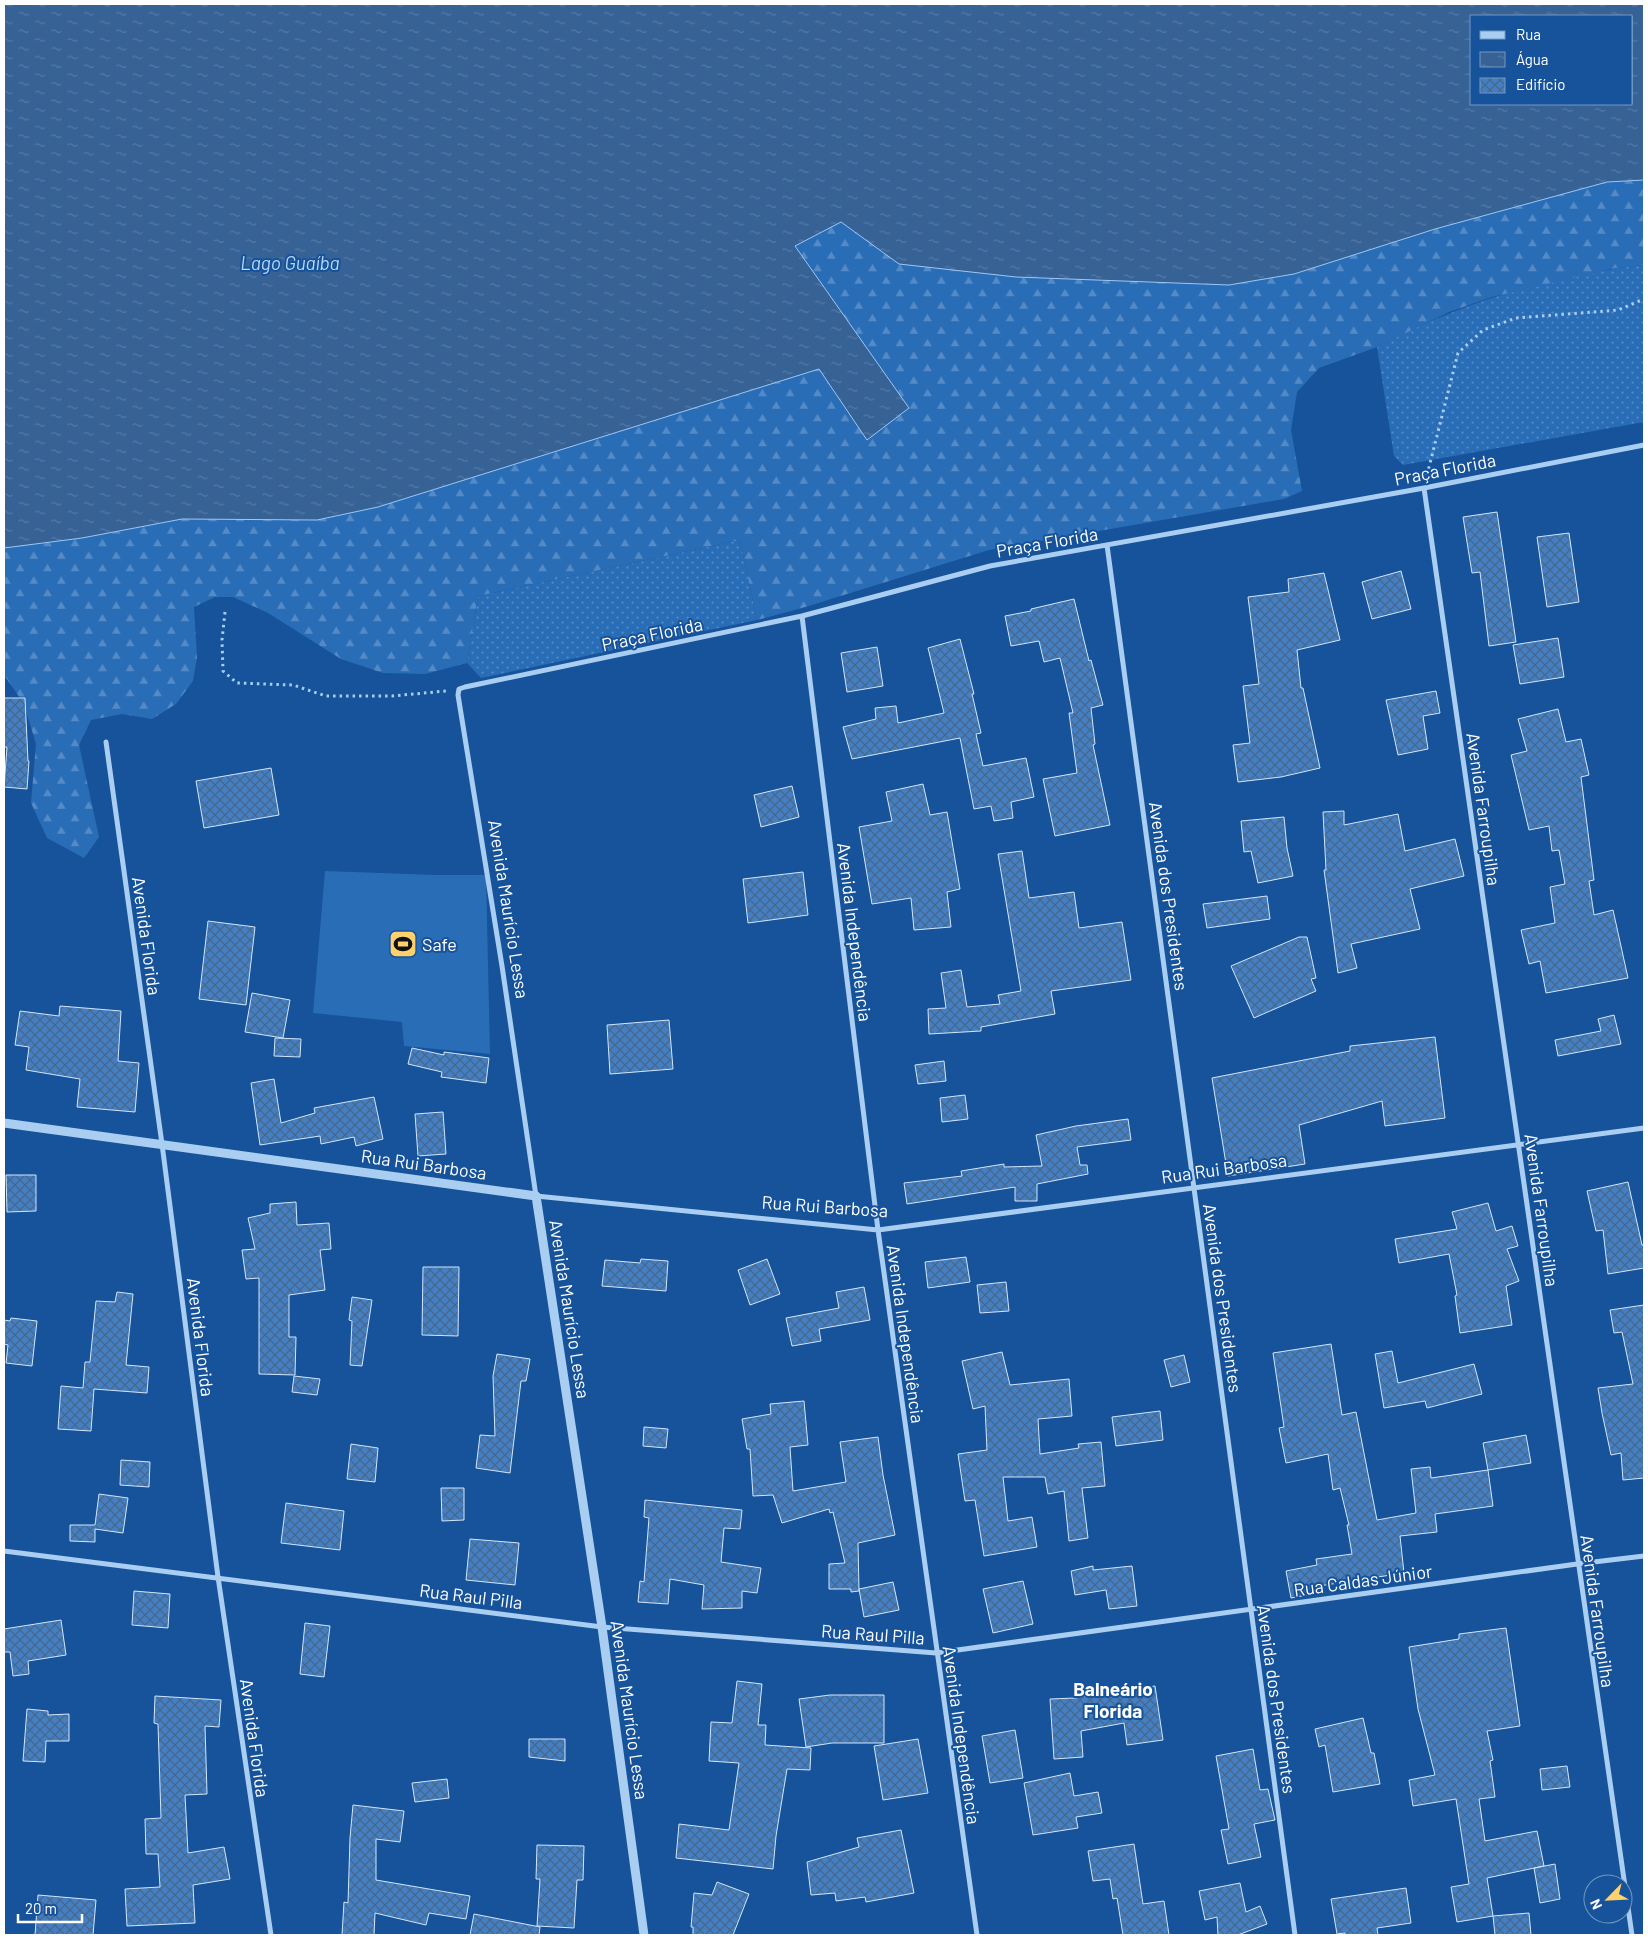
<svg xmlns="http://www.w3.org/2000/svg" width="1648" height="1939" font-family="Barlow,sans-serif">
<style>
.grass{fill:url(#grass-dots)}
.forest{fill:url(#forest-firs)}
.garden{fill:#296db7}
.water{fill:url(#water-ripples);stroke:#9dc8f5;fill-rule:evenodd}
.building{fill:url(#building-cross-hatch);stroke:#d2e6fc}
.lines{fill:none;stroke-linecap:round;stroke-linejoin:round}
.path{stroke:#aacdf2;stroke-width:3;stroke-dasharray:2.5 4;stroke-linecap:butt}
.minor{stroke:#aacdf2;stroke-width:5}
.tertiary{stroke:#aacdf2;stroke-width:9}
.labels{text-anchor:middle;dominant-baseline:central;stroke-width:4;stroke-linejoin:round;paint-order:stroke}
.street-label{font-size:18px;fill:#fff;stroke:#16539a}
.poi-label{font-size:18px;fill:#fff;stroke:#16539a;text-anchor:start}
.water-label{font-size:19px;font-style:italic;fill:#b7d7f9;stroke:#16539a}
.neighbourhood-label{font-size:19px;font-weight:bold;fill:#fff;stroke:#16539a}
</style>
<defs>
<pattern id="grass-dots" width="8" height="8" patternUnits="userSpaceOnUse" patternTransform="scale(1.25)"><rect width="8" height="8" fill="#296db7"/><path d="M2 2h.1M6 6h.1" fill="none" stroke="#548ac5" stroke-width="1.8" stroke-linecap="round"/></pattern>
<pattern id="forest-firs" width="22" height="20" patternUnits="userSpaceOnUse" patternTransform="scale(1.25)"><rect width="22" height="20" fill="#296db7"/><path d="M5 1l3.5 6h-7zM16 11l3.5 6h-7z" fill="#548ac5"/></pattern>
<pattern id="water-ripples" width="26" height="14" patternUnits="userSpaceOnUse" patternTransform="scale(1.25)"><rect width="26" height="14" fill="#376296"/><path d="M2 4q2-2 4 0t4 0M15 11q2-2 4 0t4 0" fill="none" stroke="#557aa6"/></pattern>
<pattern id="building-cross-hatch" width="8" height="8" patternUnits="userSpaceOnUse" patternTransform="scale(1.25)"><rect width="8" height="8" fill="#437fc2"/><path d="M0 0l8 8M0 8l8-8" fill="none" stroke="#47688d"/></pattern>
</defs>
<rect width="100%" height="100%" fill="#16539a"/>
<path class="grass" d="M1644 265V422L1403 465 1394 456 1377 347C1460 303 1551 275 1644 265Z
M740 540 757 620 481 678 467 663 478 596Z"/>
<path class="forest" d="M1644 180V265L1610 269 1492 297 1449 312 1377 347 1319 368 1297 392 1291 430 1302 491 1284 499 989 550 802 608 757 620 740 540 478 596 467 663 425 674 383 673 341 659 268 613 233 597H215L194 607 197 657 193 681 176 704 152 719 122 714 91 720 79 745 99 837 84 858 47 838 31 803 36 744 24 704 4 675V548L82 538 182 519 317 520 378 507 819 369 868 439 909 408 795 246 841 221 900 264 1016 277 1229 285 1294 274 1435 229 1607 182Z"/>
<path class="garden" d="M325 871 436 875H486L490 1054 404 1046 402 1022 313 1013Z"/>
<path class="water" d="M4 4H1644V180L1607 182 1435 229 1294 274 1229 285 1016 277 899 264 841 222 795 246 909 408 867 440 819 369 378 507 317 520 182 519 82 538 4 548ZM1472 16H1632V104H1472Z"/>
<path class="building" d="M1497 512 1516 642 1489 646 1480 572 1472 573 1463 517Z
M1569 533 1579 602 1547 607 1537 537Z
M1401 571 1411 609 1372 619 1362 582Z
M1324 573 1340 640 1297 650 1301 688H1303L1320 768 1281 777 1238 782 1233 745 1250 743 1243 686 1259 684 1248 597 1289 592 1288 579Z
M1074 599 1089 661 1091 660 1103 705 1091 708 1095 744 1093 745 1110 825 1055 836 1043 779 1077 773 1069 713H1073L1060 658 1044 662 1039 641 1011 646 1005 616 1031 611V609Z
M1558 638 1564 677 1520 684 1513 645Z
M960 639 974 694H972L981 733 976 734 983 766 1026 758 1034 797 1011 802 1013 818 994 821 991 806 974 809 960 738 852 759 843 727 876 719 875 708 896 706 898 723 944 713 928 648Z
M877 647 883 686 847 692 841 653Z
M1436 691 1440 713 1423 716 1428 749 1398 755 1386 700Z
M4 698H25L28 761H29L27 789 4 787 7 747H4Z
M1558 709 1566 742 1581 739 1589 775 1581 777 1594 880 1589 881 1594 915 1613 910 1628 978 1546 993 1540 961 1529 964 1521 930 1555 923 1550 887 1565 884 1559 850 1552 851 1549 826 1529 830 1511 755 1527 751 1518 719Z
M271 768 279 815 204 828 196 781Z
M923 784 930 815 947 812 960 889 947 892 951 927 914 930 911 898 872 904 859 827 892 821 886 792Z
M792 786 799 817 761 827 754 795Z
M1344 811V825L1398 814 1405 851 1455 839 1464 876 1410 889 1420 929 1351 944 1357 968 1338 973 1324 870H1326L1323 812Z
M1284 817 1287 848 1293 876 1258 883 1251 851 1244 852 1241 821Z
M1022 851 1029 898 1074 892 1079 928 1122 922 1131 980 1051 991 1055 1014 981 1027V1031L929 1034 928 1009 946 1008 941 973 961 970 967 1007 1000 1004 998 995 1021 991 998 854Z
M803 872 808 915 748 923 743 879Z
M1267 896 1270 919 1207 928 1203 904Z
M208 921 255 927 246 1005 199 999Z
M1299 937H1307L1316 978 1311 979 1316 991 1254 1018 1231 966Z
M252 993 290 1000 283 1038 245 1032Z
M60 1006 121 1011 118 1061 139 1063 135 1112 77 1107 80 1079 26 1070 29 1047 15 1045 20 1011 59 1016Z
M1614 1015 1621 1044 1558 1056 1555 1040 1601 1031 1598 1019Z
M669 1020 673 1069 610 1074 607 1025Z
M1435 1037 1445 1118 1385 1126 1382 1101 1299 1125 1305 1164 1228 1176 1212 1078 1350 1051V1046Z
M275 1038 301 1039 300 1057 274 1056Z
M412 1048 444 1055V1052L489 1058 486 1083 441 1077 442 1072 408 1064Z
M944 1061 946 1081 918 1084 915 1065Z
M274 1079 281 1123 315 1113 314 1108 374 1097 383 1139 356 1146 354 1137 321 1144 320 1136 260 1145 251 1083Z
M965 1095 968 1119 942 1122 940 1098Z
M443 1112 446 1154 418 1156 415 1114Z
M1128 1119 1131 1140 1077 1147 1080 1165H1087L1088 1174 1037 1184V1201H1015V1187L907 1204 904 1183 962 1176 961 1171 1004 1164V1167L1042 1166 1036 1135 1076 1126Z
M6 1175H36V1211L7 1212Z
M1628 1182 1642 1245H1644V1268L1608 1274 1603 1230 1596 1231 1587 1191Z
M296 1202 297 1225 329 1223 331 1249 320 1250 325 1290 289 1295V1337H296L295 1375 259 1374V1278L246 1279 242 1250 255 1249 248 1218 270 1213V1204Z
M1488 1203 1496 1231 1512 1226 1518 1246 1507 1249 1519 1281 1506 1286 1512 1325 1460 1333 1455 1296 1457 1295 1449 1254 1399 1263 1395 1239 1457 1229 1452 1212Z
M966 1257 970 1282 928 1288 925 1262Z
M641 1259 668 1261 666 1291 602 1286 605 1260 640 1263Z
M767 1259 780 1294 750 1305 738 1270Z
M423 1267H459L458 1336 422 1335Z
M1006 1282 1009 1311 980 1313 977 1285Z
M864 1287 870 1320 819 1329 821 1341 792 1346 786 1318 839 1308 836 1292Z
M117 1292 133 1294 126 1365 149 1367 147 1393 94 1389 91 1431 58 1429 61 1386 83 1388 85 1362H90L96 1301 115 1302Z
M352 1297 372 1300 362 1366 350 1365 352 1321 349 1320Z
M1644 1305V1478L1623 1480 1621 1453 1611 1455 1602 1413 1598 1388 1633 1384 1622 1332 1614 1333 1610 1310Z
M11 1318 37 1321 32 1366 6 1363 8 1345 4 1344V1320L10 1321Z
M1331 1344 1342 1415 1356 1412 1377 1520 1416 1513 1411 1469 1430 1467 1431 1478 1488 1470 1493 1506 1435 1514 1437 1532 1400 1536 1404 1573 1312 1587 1313 1594 1291 1598 1286 1571 1317 1565 1316 1559 1352 1554 1347 1525H1349L1340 1488 1333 1490 1328 1454 1286 1463 1279 1428 1284 1427 1273 1353Z
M1392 1351 1398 1383 1474 1364 1482 1394 1427 1408 1425 1401 1384 1408 1375 1354Z
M1002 1352 1010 1385 1069 1379 1072 1416 1038 1419 1040 1454 1079 1448 1078 1444 1101 1442 1105 1486 1082 1488 1088 1538 1069 1541 1064 1491 1048 1494 1045 1477H1003L1008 1521 1032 1517 1037 1547 984 1556 975 1500 965 1501 958 1454 987 1450 985 1406 973 1409 962 1361Z
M497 1354 530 1359 526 1381H521L510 1473 476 1468 480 1435 495 1436 493 1376Z
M1184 1355 1190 1382 1171 1387 1164 1360Z
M294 1376 320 1379 317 1395 292 1392Z
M804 1401 808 1445 790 1447 793 1491 846 1482 840 1442 878 1437 883 1475 895 1535 858 1543 859 1591 851 1592V1589H829V1564L845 1563 833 1512 830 1513 829 1509 782 1523 773 1495 753 1496 750 1449H747L742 1419 771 1414 770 1404Z
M1160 1411 1163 1440 1116 1446 1112 1417Z
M644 1427 668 1429 666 1448 643 1446Z
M1526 1435 1531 1463 1488 1470 1483 1443Z
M351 1444 378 1448 375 1482 347 1479Z
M121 1460 150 1462 149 1487 120 1485Z
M441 1488H464V1520L442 1521Z
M99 1494 128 1498 123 1533 95 1529V1542L70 1541V1525H95Z
M645 1500 742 1510 740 1529 724 1528 721 1562 761 1568 757 1593 742 1591V1608L702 1609 704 1585 670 1579 668 1604 638 1602 640 1581 644 1582 649 1518 644 1517Z
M286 1503 344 1511 340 1550 281 1543Z
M470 1539 519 1543 515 1585 466 1580Z
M1093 1566V1570L1132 1566 1137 1606 1109 1609 1106 1590 1075 1595 1071 1571Z
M1023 1581 1033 1624 993 1633 983 1589Z
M893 1582 899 1610 864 1617 859 1589Z
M134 1591 170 1594 168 1628 132 1625Z
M61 1620 66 1655 28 1661 29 1674 13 1676 10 1652H4V1629Z
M305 1623 330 1626 324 1677 300 1674Z
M1506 1628 1520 1726 1487 1731 1493 1760 1490 1761 1495 1797 1479 1799 1485 1841 1537 1831 1544 1866 1487 1878 1493 1916 1457 1922 1451 1887 1469 1884 1456 1799 1413 1806 1409 1780 1435 1775 1418 1709 1409 1647 1459 1639V1634Z
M737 1681 762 1684 758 1725H766L765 1745 811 1748 810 1770 787 1769 776 1836 773 1869 676 1858 679 1824 729 1830 739 1763 709 1761 711 1722 732 1723Z
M1155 1686 1163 1740 1127 1745 1124 1723 1081 1731 1083 1757 1054 1759 1050 1699 1075 1698 1118 1690V1692Z
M830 1695H884V1743H832L806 1747 799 1699Z
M155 1696 221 1700 219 1727 205 1726 207 1794 185 1795 188 1853 224 1847 230 1879 193 1885 195 1923 127 1926 125 1889 160 1887 158 1854H146L145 1819 161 1818 158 1724 154 1723Z
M27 1709 48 1711V1715L69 1714V1741H46L45 1762 23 1761Z
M1363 1718 1371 1753H1374L1380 1784 1333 1792 1325 1745 1319 1747 1315 1729Z
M1015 1730 1023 1778 990 1783 982 1736Z
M529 1739H565V1761L529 1757Z
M918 1739 928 1793 883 1800 874 1746Z
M1253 1749 1260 1790 1268 1789 1275 1820 1254 1824 1261 1857 1228 1864 1221 1830 1229 1829 1216 1756Z
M1567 1766 1570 1787 1542 1790 1540 1769Z
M1070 1773 1074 1796 1098 1792 1102 1813 1076 1817 1078 1828 1033 1835 1024 1783Z
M447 1779 449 1798 415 1802 412 1783Z
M353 1805 404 1811 400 1842 376 1839V1880L470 1896 466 1919 429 1913 426 1925 375 1913 374 1935H342L344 1902 348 1903 350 1838Z
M901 1830 914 1893 866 1902 865 1897 836 1901 835 1893 811 1895 807 1862 859 1847 857 1838Z
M1134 1844 1143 1904 1164 1901 1169 1935H1123L1117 1898 1113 1899 1110 1879 1093 1881 1088 1851Z
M537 1845 584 1846 583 1880H577L574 1928 537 1926 540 1879H536Z
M1555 1864 1560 1899 1540 1903 1534 1868Z
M717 1882 749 1894 733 1935H693V1927H691L694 1893 712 1895Z
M1240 1883 1246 1912 1260 1906 1267 1924 1238 1935H1218L1217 1917 1205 1920 1199 1891Z
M1406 1888 1411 1923 1377 1928 1378 1935H1345V1933L1337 1934 1331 1899Z
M38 1895 96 1900 93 1935H35Z
M1529 1913 1531 1935H1495L1493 1916Z
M474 1914 540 1927 539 1935H470Z"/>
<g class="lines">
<path class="path" d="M1427 475 1458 353 1483 330 1516 318 1618 310 1644 299
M225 612 222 640 223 671 237 683 293 685 326 696H392L446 691"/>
<path class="minor" d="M1644 445 1424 488 990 566 802 616 465 687 459 689 458 695 502 966 536 1196 878 1230 1644 1128
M1424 488 1632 1935
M1107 545 1295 1935
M802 616 878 1230 977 1935
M106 742 162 1144 218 1577 271 1935
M4 1551 602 1627 936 1653 1577 1564 1644 1556"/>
<path class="tertiary" d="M4 1123 536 1196 602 1627 644 1935"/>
</g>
<defs>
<symbol id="stadium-square" viewBox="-11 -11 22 22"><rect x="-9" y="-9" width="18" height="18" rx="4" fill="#ffd16c" stroke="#16539a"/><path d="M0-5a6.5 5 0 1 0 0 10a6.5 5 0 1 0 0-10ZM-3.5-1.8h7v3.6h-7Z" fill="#111"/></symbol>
</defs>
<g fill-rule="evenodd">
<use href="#stadium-square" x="387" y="928" width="32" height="32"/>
</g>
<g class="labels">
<g class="street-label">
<text transform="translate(1445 469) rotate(-11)">Praça Florida</text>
<text transform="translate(1047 542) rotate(-10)">Praça Florida</text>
<text transform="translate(652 634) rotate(-12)">Praça Florida</text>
<text transform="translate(1484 809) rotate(82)">Avenida Farroupilha</text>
<text transform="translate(1169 896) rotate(82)">Avenida dos Presidentes</text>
<text transform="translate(509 909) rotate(81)">Avenida Maurício Lessa</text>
<text transform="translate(855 932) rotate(83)">Avenida Independência</text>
<text transform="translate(147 936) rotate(82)">Avenida Florida</text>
<text transform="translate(424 1164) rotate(8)">Rua Rui Barbosa</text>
<text transform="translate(1224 1168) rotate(-8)">Rua Rui Barbosa</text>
<text transform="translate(825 1206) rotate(4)">Rua Rui Barbosa</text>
<text transform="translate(1542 1210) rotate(82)">Avenida Farroupilha</text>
<text transform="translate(1223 1298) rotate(82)">Avenida dos Presidentes</text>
<text transform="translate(570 1309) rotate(81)">Avenida Maurício Lessa</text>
<text transform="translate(906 1334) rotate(82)">Avenida Independência</text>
<text transform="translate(201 1337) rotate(83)">Avenida Florida</text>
<text transform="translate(1363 1580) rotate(-8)">Rua Caldas Júnior</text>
<text transform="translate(471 1596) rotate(7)">Rua Raul Pilla</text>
<text transform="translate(1598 1611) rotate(82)">Avenida Farroupilha</text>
<text transform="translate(873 1634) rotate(4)">Rua Raul Pilla</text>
<text transform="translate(1277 1699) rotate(82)">Avenida dos Presidentes</text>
<text transform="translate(630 1710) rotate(82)">Avenida Maurício Lessa</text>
<text transform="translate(962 1735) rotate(82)">Avenida Independência</text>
<text transform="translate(255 1738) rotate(82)">Avenida Florida</text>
</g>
<g class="poi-label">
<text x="422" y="944">Safe</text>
</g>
<g class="water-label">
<text x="290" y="262">Lago Guaíba</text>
</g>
<g class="neighbourhood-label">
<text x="1113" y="1688">Balneário<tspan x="1113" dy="22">Florida</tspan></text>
</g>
</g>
<rect width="1648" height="1939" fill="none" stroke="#ffffff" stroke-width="10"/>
<rect x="1470" y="15" width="162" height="90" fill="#16539a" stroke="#7398c2"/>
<rect x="1480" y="31" width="25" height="8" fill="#aacdf2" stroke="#7398c2"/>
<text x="1516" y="40" font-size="15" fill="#ffffff">Rua</text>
<rect x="1480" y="52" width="25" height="15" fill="url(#water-ripples)" stroke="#7398c2"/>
<text x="1516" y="65" font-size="15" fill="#ffffff">Água</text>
<rect x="1480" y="78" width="25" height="15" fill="url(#building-cross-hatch)" stroke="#7398c2"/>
<text x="1516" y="90" font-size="15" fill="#ffffff">Edifício</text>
<g transform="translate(1608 1899) rotate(246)"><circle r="24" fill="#16539a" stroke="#7398c2"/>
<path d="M0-4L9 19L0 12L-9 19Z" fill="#ffd16c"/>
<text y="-8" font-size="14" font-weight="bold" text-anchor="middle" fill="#ffffff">N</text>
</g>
<path d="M18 1914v8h64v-8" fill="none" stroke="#ffffff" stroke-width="2.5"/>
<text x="25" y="1914" font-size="15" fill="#ffffff" stroke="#16539a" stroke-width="4" paint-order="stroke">20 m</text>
</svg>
